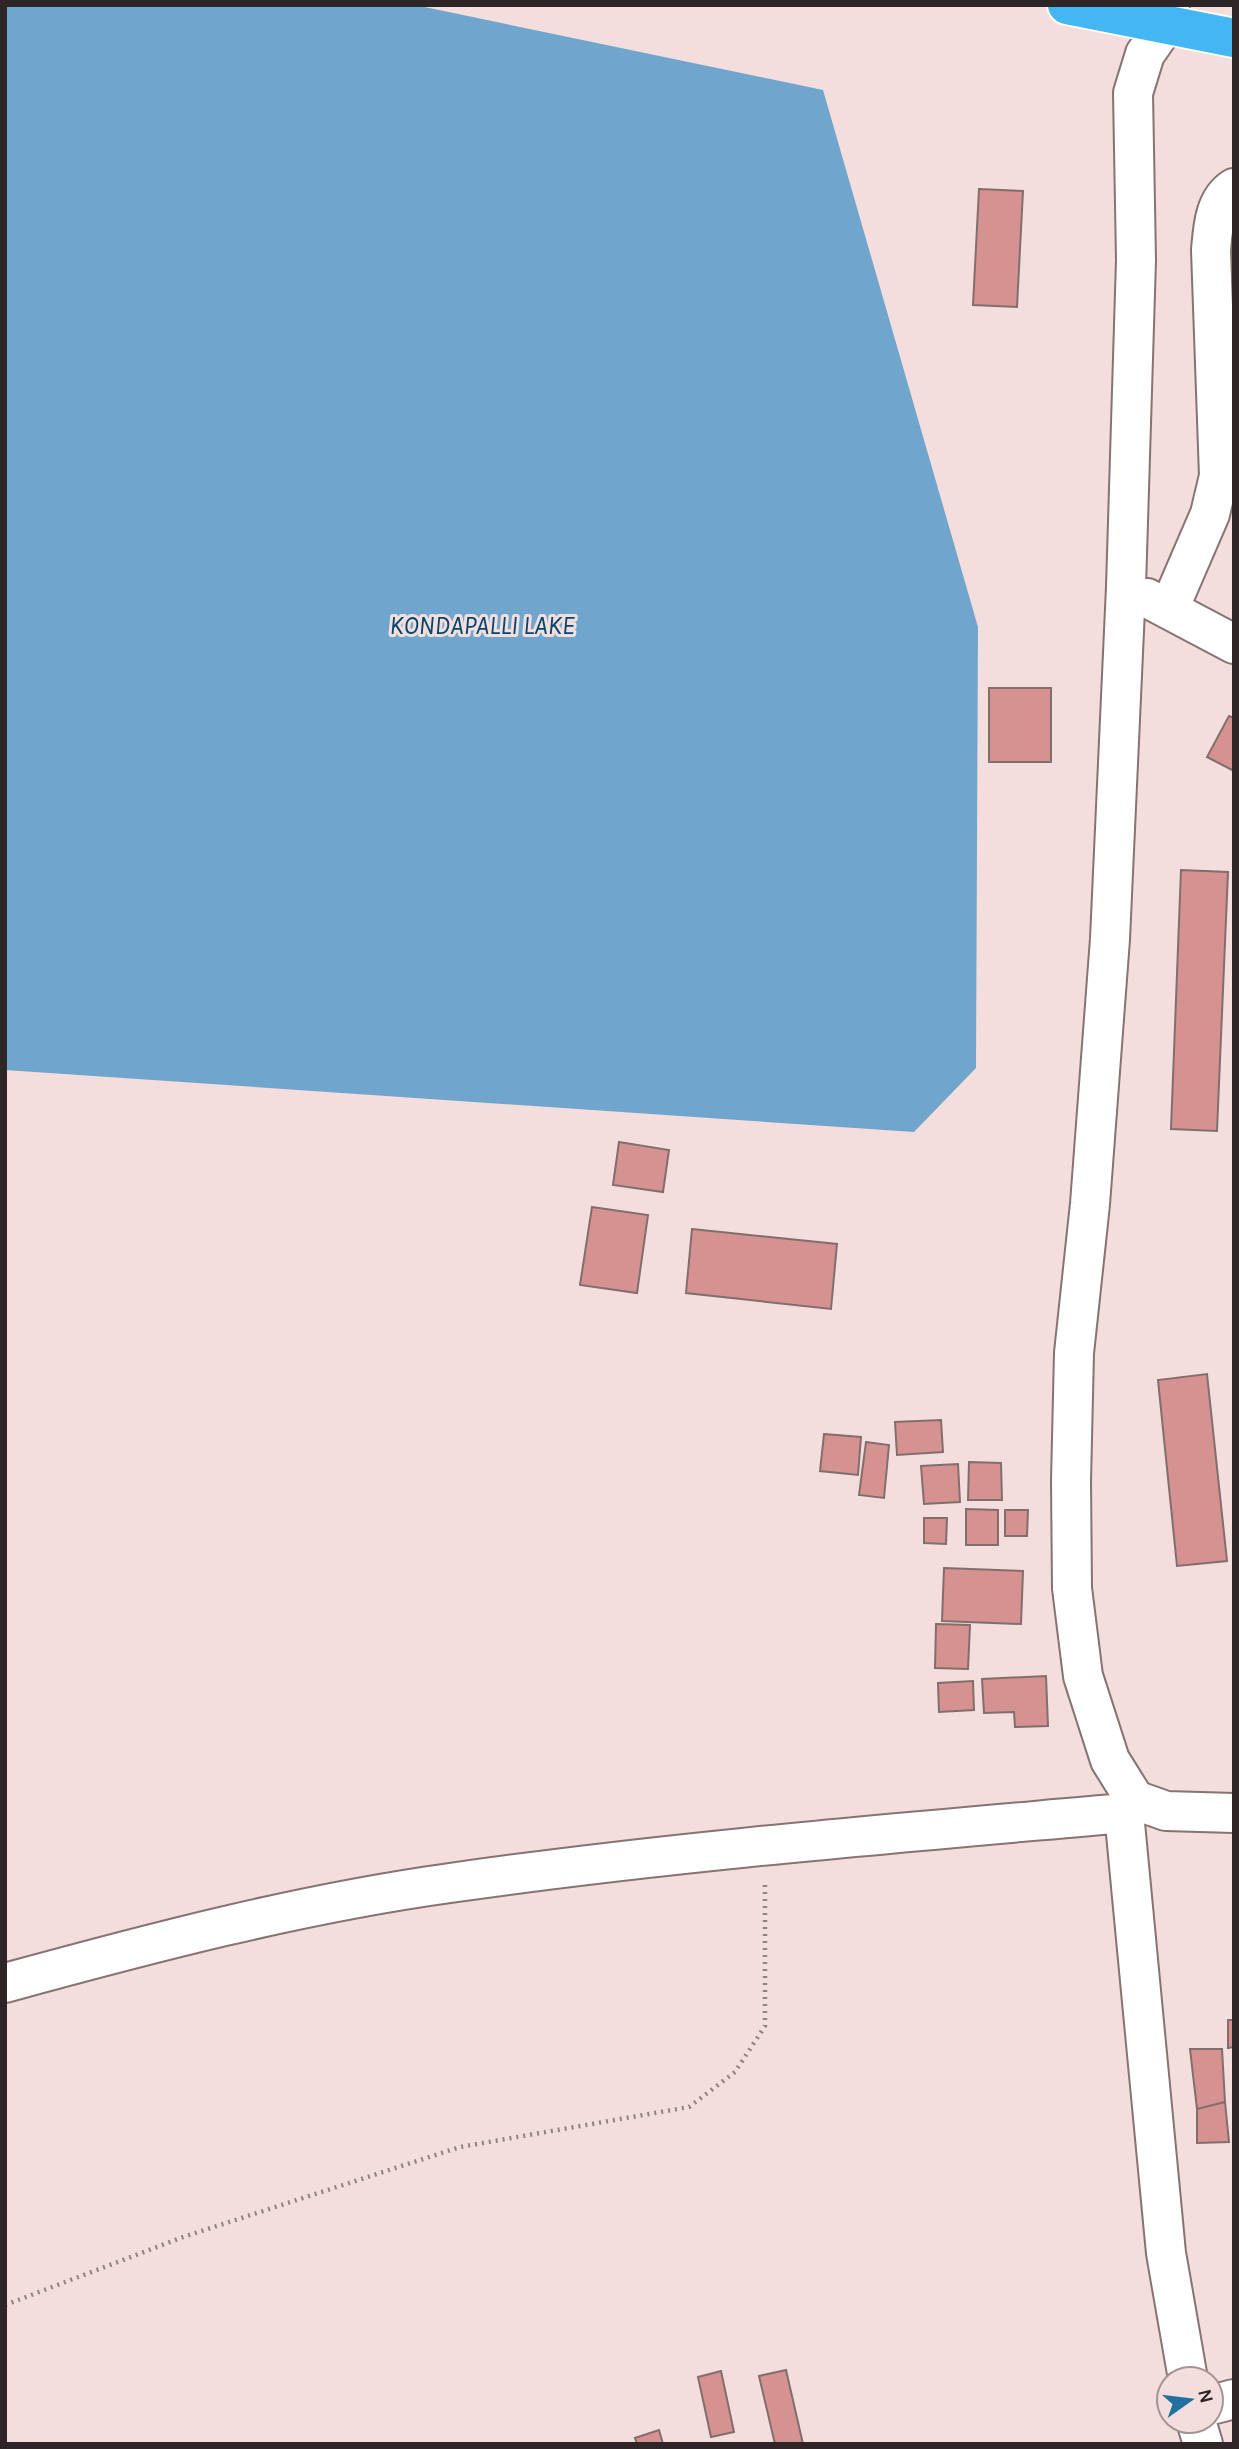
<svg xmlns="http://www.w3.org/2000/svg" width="1239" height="2449" font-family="Karla,sans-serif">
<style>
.water{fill:#70a6ce}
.building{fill:#d59291;stroke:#816e6d;stroke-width:2}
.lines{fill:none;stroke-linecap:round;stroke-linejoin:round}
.minor-casing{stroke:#867372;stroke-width:42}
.tertiary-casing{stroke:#867372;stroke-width:42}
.trunk-casing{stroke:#fff;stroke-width:42}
.path{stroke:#918282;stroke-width:4.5;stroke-dasharray:2 5;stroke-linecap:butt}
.minor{stroke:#fff;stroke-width:38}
.tertiary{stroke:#fff;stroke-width:38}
.trunk{stroke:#44b6f4;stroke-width:38}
.labels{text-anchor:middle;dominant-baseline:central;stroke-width:6;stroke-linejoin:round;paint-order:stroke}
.water-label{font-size:26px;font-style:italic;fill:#00466d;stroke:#f4dedd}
</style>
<rect width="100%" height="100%" fill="#f4dedd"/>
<path class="water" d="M5 5H415L823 90 978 627 976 1068 914 1132 5 1070Z"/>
<path class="building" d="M979 189 1023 191 1017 307 973 305Z
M989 688H1051V762H989Z
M1229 716 1234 718V771L1207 757Z
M1181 870 1228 872 1217 1131 1171 1129Z
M619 1142 669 1150 663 1192 613 1185Z
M592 1207 648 1215 637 1293 580 1285Z
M692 1229 837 1244 831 1309 686 1293Z
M1207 1374 1227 1561 1177 1566 1158 1380Z
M941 1420 943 1452 897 1455 895 1422Z
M824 1434 861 1437 858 1475 820 1471Z
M866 1442 889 1445 884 1498 859 1495Z
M969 1462 1001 1463 1002 1500H968Z
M958 1464 960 1502 924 1504 921 1466Z
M966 1509 998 1510V1545H966Z
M1005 1510H1028L1027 1536H1005Z
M924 1518H947L946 1544 924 1543Z
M944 1568 1023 1571 1021 1624 942 1621Z
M936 1624 970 1625 968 1669 935 1668Z
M1046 1676 1048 1726 1015 1727 1014 1712 984 1713 982 1679Z
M973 1681 974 1710 939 1712 938 1683Z
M1228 2020H1234V2047L1228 2048Z
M1190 2049H1222L1225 2102 1197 2109Z
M1225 2102 1229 2142 1197 2143V2109Z
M786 2370 803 2444H775L759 2376Z
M721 2371 734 2432 711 2437 698 2377Z
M659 2430 663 2444H637L635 2438Z"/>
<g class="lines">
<defs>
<path id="minor" d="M1147 598 1234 644
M1169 609 1210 514 1219 476 1211 250C1213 228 1214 201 1234 188
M1124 1813 1166 2253 1188 2379
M5 1983C151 1943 299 1904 450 1883 673 1851 899 1833 1124 1813L1135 1800
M1211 2405 1234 2399
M1196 2421 1203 2444"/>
<path id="tertiary" d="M1170 5 1166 24 1145 54 1133 93 1136 260 1126 587 1110 939 1090 1204 1074 1353 1071 1481 1072 1588 1083 1676 1110 1760 1135 1800 1166 1811 1234 1813"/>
<path id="trunk" d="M1067 5 1234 38"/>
</defs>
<use href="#minor" class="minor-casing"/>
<use href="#tertiary" class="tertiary-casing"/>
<use href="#trunk" class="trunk-casing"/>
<path class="path" d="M5 2305 183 2237 460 2147 689 2107 735 2072 765 2026V1884"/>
<use href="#minor" class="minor"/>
<use href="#tertiary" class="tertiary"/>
<use href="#trunk" class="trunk"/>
</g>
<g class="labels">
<g class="water-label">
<text x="482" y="625">KONDAPALLI LAKE</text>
</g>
</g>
<rect width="1239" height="2449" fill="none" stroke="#2e2626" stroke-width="14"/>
<g transform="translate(1190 2400) rotate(76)"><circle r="33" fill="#f4dedd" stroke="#a59494" stroke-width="2"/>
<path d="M0-5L12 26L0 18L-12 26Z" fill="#2070a2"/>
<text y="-10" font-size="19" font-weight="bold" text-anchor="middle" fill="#2e2626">N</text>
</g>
</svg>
